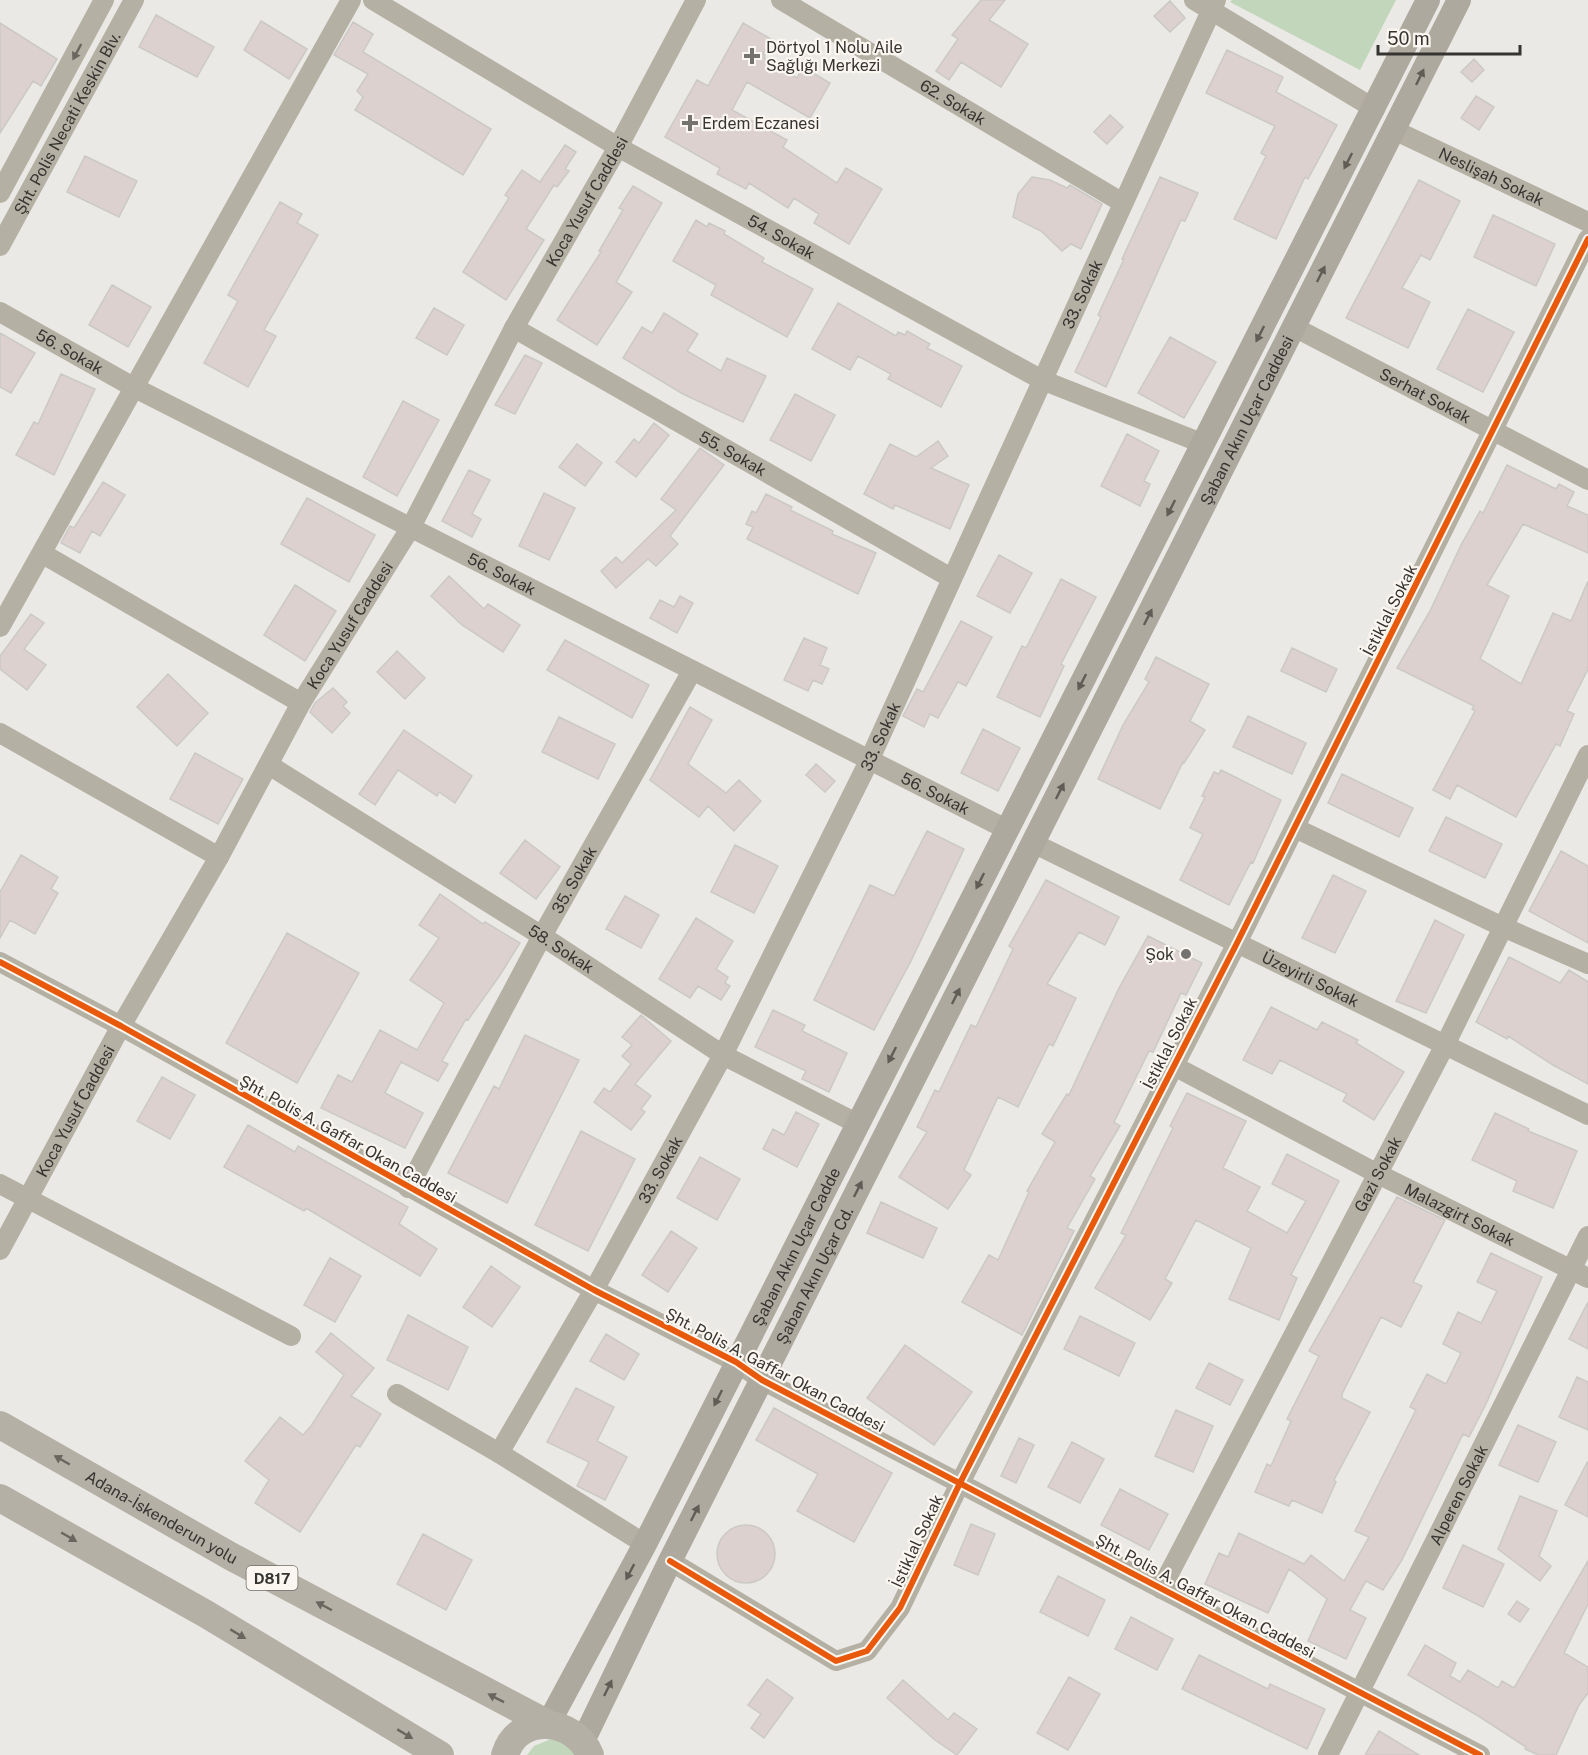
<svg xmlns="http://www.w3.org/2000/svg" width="1588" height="1755" font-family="'Public Sans',sans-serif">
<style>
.green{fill:#c1d6bb}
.building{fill:#dcd1ce;stroke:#cbc9c6;stroke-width:1.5}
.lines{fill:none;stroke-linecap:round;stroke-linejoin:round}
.minor{stroke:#b4b0a3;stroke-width:20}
.major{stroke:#aea99e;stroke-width:24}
.highway{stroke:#b4b0a5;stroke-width:28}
.cycleway-casing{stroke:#fbf7f0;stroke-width:10}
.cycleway{stroke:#e8590c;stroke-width:6}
.oneway{fill:#68665f}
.oneway2{fill:#605d57}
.poi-dot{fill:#757370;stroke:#fbf7f0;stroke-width:2}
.labels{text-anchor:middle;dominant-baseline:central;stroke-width:4.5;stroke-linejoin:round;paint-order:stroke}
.shield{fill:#fbf7f0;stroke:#716e6a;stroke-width:1.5}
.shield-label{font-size:15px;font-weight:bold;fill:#363431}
.poi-label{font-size:16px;fill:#363431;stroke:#fbf7f0;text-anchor:start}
.street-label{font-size:16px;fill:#363431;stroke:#fbf7f0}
</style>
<rect width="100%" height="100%" fill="#ebe9e5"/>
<path class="green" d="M1232 0H1396L1360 70 1230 2Z
M551 1739 561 1740 577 1755H527L534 1746Z"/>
<path class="building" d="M981 0H1005L989 20 1028 44 1001 87 961 62 949 80 936 71 958 39 952 35Z
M1170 1 1185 18 1170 32 1154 16Z
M156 15 214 47 197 77 139 47Z
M261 21 307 49 289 79 244 50Z
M353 22 373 34 363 52 491 129 463 175 355 110 363 97 357 91 368 74 334 55Z
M0 23 57 59 41 86 33 81 0 133Z
M743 23 771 39 763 54 765 55 764 58 797 78 803 67 830 83 810 118 747 82 732 110 787 140 783 147 837 183 846 168 882 189 849 244 814 223 819 214 794 198 788 208 749 183 746 189 717 174 720 168 665 137 697 80 708 86Z
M1227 50 1283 77 1276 92 1337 125 1308 179 1305 177 1276 239 1234 219 1266 156 1261 153 1275 126 1206 93Z
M1474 59 1484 70 1472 82 1461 72Z
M1476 96 1494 107 1479 130 1461 118Z
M1110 115 1123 127 1107 144 1094 132Z
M565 145 576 152 565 169 569 171 557 187 554 185 526 229 544 240 506 300 463 272 509 198 505 195 522 170 540 182Z
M85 156 137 181 119 217 67 192Z
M1032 177 1050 180 1067 188 1070 185 1102 204 1081 249 1071 244 1062 251 1041 231 1013 217 1018 194Z
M1160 177 1198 193 1185 221 1181 220 1106 387 1075 372 1101 317 1098 315 1124 259H1122Z
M1419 180 1460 201 1430 260 1421 255 1402 288 1430 302 1408 348 1346 318Z
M633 186 662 203 616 282 632 292 597 345 557 320 601 252 599 251 623 210 619 208Z
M280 202 302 214 297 223 318 235 264 330 276 336 248 387 204 363 238 301 228 295Z
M1493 215 1555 244 1536 286 1474 257Z
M696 220 707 227 709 223 725 231 724 234 764 258 762 262 813 289 787 337 711 295 716 285 673 261Z
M112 285 151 307 128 347 89 325Z
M838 303 896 336 898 332 905 335 907 331 930 344 927 348 962 366 941 407 888 379 891 374 858 356 850 370 812 349Z
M434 308 464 325 447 355 416 338Z
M1468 309 1514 332 1483 392 1437 369Z
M664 313 698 334 687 351 721 371 727 358 766 376 743 422 683 394 623 358 642 327 652 333Z
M0 333 35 353 11 393 0 387Z
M1170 337 1216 362 1184 418 1138 393Z
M525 355 542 363 515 414 495 405Z
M61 374 95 389 54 475 16 455 34 422 38 424Z
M795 394 835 415 811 461 770 440Z
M403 401 439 420 397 496 363 477Z
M654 423 669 435 636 477 616 462 634 439 639 443Z
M1127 434 1159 451 1144 481 1150 484 1140 506 1101 486Z
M938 441 948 456 931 468 969 485 950 529 895 505 893 509 864 494 890 444 916 457Z
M577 444 602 463 585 486 559 467Z
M700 448 724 465 670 536 678 544 656 566 648 559 616 588 601 571 616 557 622 563 676 510 661 499Z
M1507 465 1556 489 1559 484 1574 492 1567 506 1588 515V553L1523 524 1487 585 1509 596 1480 659 1521 684 1553 613 1571 621 1588 581V669L1567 711 1574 714 1560 746 1556 744 1516 817 1457 785 1450 799 1433 790 1475 711 1472 709 1474 706 1397 668 1430 611 1461 545 1480 511 1483 513Z
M469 470 490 480 472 514 481 519 472 537 442 521Z
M103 482 125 495 100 536 92 531 80 553 61 543 70 526 74 528Z
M544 493 575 508 549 560 519 546Z
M766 494 792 507 790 510 833 531 832 534 876 553 858 594 747 539 753 527 746 524 752 511 756 513Z
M307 498 375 535 349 582 281 544Z
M999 555 1032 573 1010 613 977 596Z
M449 576 484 609 488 604 520 625 503 652 462 625 431 596Z
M1061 579 1096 597 1061 664 1064 666 1040 717 997 697 1022 646 1026 648Z
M295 585 336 611 305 661 264 635Z
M680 596 693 603 677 633 650 618 660 600 674 607Z
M31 614 44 623 24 649 46 665 27 690 0 669V656Z
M961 621 992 637 966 686 958 682 938 718 930 714 924 727 903 716 917 689 923 692Z
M804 638 827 648 820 665 829 669 822 684 813 680 808 691 784 680Z
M565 640 649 685 632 718 547 670Z
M1292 648 1337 669 1326 692 1281 671Z
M397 651 425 678 405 699 377 672Z
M1156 657 1209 684 1190 721 1205 730 1184 763 1183 762 1160 809 1098 779 1123 725 1149 682 1145 679Z
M168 674 208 713 177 746 137 707Z
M333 688 347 702 343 706 350 713 332 733 310 712 315 703Z
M690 707 712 720 688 764 726 793 739 780 761 801 734 831 708 806 699 817 650 780Z
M1248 716 1306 743 1292 774 1233 747Z
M559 717 615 744 598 779 542 752Z
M983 729 1020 748 998 791 961 773Z
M404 730 472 776 455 803 439 792 437 796 398 770 375 805 359 794Z
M195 753 243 779 218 824 170 799Z
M816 764 835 781 825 792 806 775Z
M1221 770 1281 800 1253 863 1251 862 1229 905 1180 880 1203 834 1190 828 1205 797 1202 796 1214 772 1219 774Z
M1342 774 1413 808 1399 837 1328 803Z
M1446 817 1502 844 1485 878 1429 851Z
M927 831 964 849 911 961 874 1030 814 1000 870 885 894 896Z
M525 840 560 867 536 899 500 873Z
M735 845 778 866 754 913 711 892Z
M1561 851 1588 866V943L1529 911Z
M21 855 58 877 51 889 58 893 35 934 10 920 0 938V892Z
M1333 875 1366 891 1335 953 1302 938Z
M1046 880 1119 917 1105 945 1079 932 1047 984 1076 998 1053 1046 1049 1044 1018 1107 998 1097 964 1170 971 1175 948 1209 899 1177 927 1132 917 1127 935 1090 939 1092 971 1025 976 1027 1013 949 1009 946Z
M440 894 483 924 485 922 520 943 500 975 468 1020 466 1019 442 1061 448 1064 438 1081 401 1062 385 1093 423 1113 405 1148 321 1108 338 1075 352 1082 380 1030 417 1050 444 1003 410 980 439 938 419 925Z
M625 896 659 915 641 948 606 929Z
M696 918 733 941 716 969 728 977 725 983 730 986 721 1000 698 986 690 998 659 979Z
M1435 920 1464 935 1426 1013 1396 1001Z
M287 933 359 973 297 1083 226 1043Z
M1148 936 1202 963 1186 995 1181 993 1153 1052 1149 1051 1114 1122 1120 1126 1090 1176 1095 1179 1067 1228 1074 1231 1022 1335 962 1302 989 1255 998 1260 1029 1192 1027 1191 1055 1142 1042 1134 1067 1094 1069 1095 1119 988Z
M1509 957 1560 983 1569 970 1588 982V1084L1553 1065 1508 1036 1507 1039 1476 1022Z
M1271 1007 1317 1030 1322 1022 1358 1040 1356 1043 1404 1072 1374 1120 1343 1101 1347 1094 1280 1060 1272 1074 1243 1060Z
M773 1010 805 1025 802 1031 847 1053 829 1092 802 1079 806 1071 755 1047Z
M641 1015 671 1041 635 1084 651 1096 641 1109 645 1112 631 1130 594 1102 604 1088 610 1092 631 1064 622 1056 632 1045 622 1037Z
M525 1035 579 1060 507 1203 448 1173 494 1086 499 1089Z
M162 1077 195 1095 170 1139 137 1121Z
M1187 1093 1246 1121 1223 1168 1260 1187 1247 1211 1287 1233 1306 1201 1272 1184 1287 1154 1339 1181 1291 1275 1297 1278 1279 1320 1229 1299 1251 1248 1196 1220 1165 1279 1172 1283 1150 1320 1095 1288 1126 1235 1121 1233 1173 1128 1170 1126Z
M796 1112 819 1124 797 1167 763 1149 773 1129 784 1135Z
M1495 1113 1529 1129 1528 1131 1577 1151 1553 1208 1513 1191 1517 1181 1472 1160Z
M248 1125 295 1152 298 1146 408 1207 399 1224 437 1249 420 1276 306 1208 304 1211 224 1167Z
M581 1131 635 1159 588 1251 535 1225Z
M700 1157 740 1179 717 1220 677 1198Z
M1397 1197 1445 1220 1413 1282 1422 1286 1401 1327 1381 1317 1342 1394V1398L1370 1412 1334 1480 1336 1482 1322 1513 1292 1500 1289 1506 1255 1492 1267 1464 1271 1466 1291 1421 1287 1419 1319 1356 1309 1351Z
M881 1202 937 1228 923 1258 867 1233Z
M671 1231 697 1248 668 1292 642 1275Z
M1491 1253 1542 1277 1486 1404 1469 1437 1463 1434 1402 1560 1383 1590 1366 1581 1350 1610 1366 1618 1346 1659 1308 1641 1327 1599 1289 1569 1268 1613 1205 1584 1219 1553 1228 1557 1239 1533 1304 1564 1311 1555 1344 1581 1369 1537 1355 1531 1416 1410 1410 1407 1427 1374 1446 1384 1461 1353 1443 1344 1458 1312 1481 1323 1497 1291 1477 1282Z
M330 1258 361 1276 335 1322 304 1305Z
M491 1266 520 1287 492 1327 463 1307Z
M1588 1302V1349L1569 1339Z
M408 1315 468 1347 448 1390 387 1360Z
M1080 1316 1135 1343 1119 1376 1064 1349Z
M331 1333 374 1368 351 1396 381 1414 360 1447 356 1445 300 1532 255 1503 269 1480 245 1461 280 1417 303 1435 311 1426 344 1375 316 1352Z
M606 1334 639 1354 624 1380 590 1361Z
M905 1345 972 1392 934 1445 867 1398Z
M1209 1363 1243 1380 1230 1405 1196 1388Z
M1577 1377 1588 1382V1430L1559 1417Z
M576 1388 614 1407 597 1441 627 1457 605 1500 577 1486 589 1462 547 1442Z
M774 1408 892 1473 854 1542 797 1511 818 1474 756 1440Z
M1176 1410 1213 1426 1193 1472 1155 1456Z
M1518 1425 1556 1442 1538 1482 1499 1465Z
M1019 1438 1034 1445 1016 1483 1001 1476Z
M1072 1442 1104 1459 1080 1503 1048 1487Z
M1588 1461V1517L1565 1505Z
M1120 1489 1168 1514 1149 1550 1101 1525Z
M1520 1496 1557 1511 1539 1556 1551 1566 1540 1581 1498 1549Z
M971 1524 995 1534 978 1575 954 1565Z
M717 1554a29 29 0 1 1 58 0a29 29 0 1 1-58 0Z
M423 1534 472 1560 446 1610 397 1584Z
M1463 1545 1504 1564 1483 1607 1443 1588Z
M1588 1561V1604L1564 1653 1588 1667V1693L1579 1705 1556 1755H1538L1525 1749 1526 1747 1480 1717 1408 1675 1425 1645 1456 1663 1450 1676 1460 1682 1468 1670 1498 1688 1502 1681 1514 1688Z
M1058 1576 1105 1600 1088 1636 1040 1612Z
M1517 1601 1529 1609 1520 1622 1508 1614Z
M1131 1617 1173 1639 1157 1670 1115 1649Z
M1199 1655 1268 1689 1270 1684 1325 1709 1307 1749 1182 1689Z
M1069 1677 1100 1694 1068 1750 1037 1733Z
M767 1679 793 1698 764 1738 751 1728 761 1714 748 1705Z
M903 1680 948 1720 954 1713 977 1729 957 1755 935 1740 887 1698Z
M1379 1731 1419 1755H1365Z"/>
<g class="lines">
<g class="minor">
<path id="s1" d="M373 0 618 147 1042 380 1204 444"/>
<path id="s2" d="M781 0 1123 203"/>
<path d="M1194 0 1375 109"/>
<path id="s3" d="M1394 130 1588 222"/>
<path d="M0 193 104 0"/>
<path id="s4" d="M0 246 134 0"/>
<path id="s5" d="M0 312 135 388 1006 829"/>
<path id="s6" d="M1294 327 1588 480"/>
<path id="s7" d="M514 328 951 578"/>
<path d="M43 554 301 703"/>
<path d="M0 627 351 0"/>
<path d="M0 733 219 857"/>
<path id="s8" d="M269 765 542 936 723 1055 858 1124"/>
<path d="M1295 828 1503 927 1588 964"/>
<path id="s9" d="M1033 843 1588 1115"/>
<path d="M0 962 121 1026 594 1290 736 1362 762 1380 1480 1755"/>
<path id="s10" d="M1174 1066 1378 1174 1588 1278"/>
<path d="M0 1184 291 1336"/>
<path id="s11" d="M408 1188 542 936 692 671"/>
<path id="s12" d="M0 1250 121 1026 219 857 301 703 411 527 514 328 618 147 696 0"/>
<path d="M397 1394 499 1453 645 1544"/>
<path id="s13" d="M499 1453 594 1290 723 1055 869 761 1216 0"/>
<path d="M670 1561 836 1661 867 1651 900 1608 960 1483 1237 943 1588 239"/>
<path id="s14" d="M1161 1589 1445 1045 1588 755"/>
<path id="s15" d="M1328 1755 1588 1236"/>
</g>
<g class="major">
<path id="s16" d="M548 1724 645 1544 1428 0"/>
<path id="s17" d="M583 1741 670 1561 1459 0"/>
</g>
<g class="highway">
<path id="s18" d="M0 1425 232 1557 548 1724"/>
<path d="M0 1498 206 1614 440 1755"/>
<path d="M505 1755C518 1712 575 1718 590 1755"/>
</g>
<defs>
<path id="cycleway" d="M0 962 121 1026 594 1290 736 1362 762 1380 1480 1755
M670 1561 836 1661 867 1651 900 1608 960 1483 1237 943 1588 239"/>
</defs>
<use href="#cycleway" class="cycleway-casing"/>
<use href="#cycleway" class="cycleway"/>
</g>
<defs><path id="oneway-solid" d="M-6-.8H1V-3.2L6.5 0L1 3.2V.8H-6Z" transform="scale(1.5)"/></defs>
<g class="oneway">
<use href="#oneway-solid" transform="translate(77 52) rotate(118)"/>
<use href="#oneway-solid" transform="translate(62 1460) rotate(-150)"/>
<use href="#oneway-solid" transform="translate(69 1537) rotate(30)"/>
<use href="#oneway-solid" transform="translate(324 1606) rotate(-152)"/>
<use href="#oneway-solid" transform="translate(238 1634) rotate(31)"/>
<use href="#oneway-solid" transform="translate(496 1698) rotate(-153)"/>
<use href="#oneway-solid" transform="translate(405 1734) rotate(31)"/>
</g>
<g class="oneway2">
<use href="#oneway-solid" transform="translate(1420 77) rotate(-64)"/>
<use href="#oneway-solid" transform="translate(1348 161) rotate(117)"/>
<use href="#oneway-solid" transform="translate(1321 274) rotate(-63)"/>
<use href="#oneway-solid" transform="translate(1260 334) rotate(117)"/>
<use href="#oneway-solid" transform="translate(1171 508) rotate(117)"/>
<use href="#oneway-solid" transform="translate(1148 617) rotate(-63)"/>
<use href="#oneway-solid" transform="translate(1082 682) rotate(117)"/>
<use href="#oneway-solid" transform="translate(1060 791) rotate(-63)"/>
<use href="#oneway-solid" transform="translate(980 881) rotate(117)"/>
<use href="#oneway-solid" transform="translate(956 996) rotate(-63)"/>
<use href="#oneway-solid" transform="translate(892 1055) rotate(117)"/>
<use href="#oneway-solid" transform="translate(858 1189) rotate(-63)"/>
<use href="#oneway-solid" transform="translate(718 1398) rotate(117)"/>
<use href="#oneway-solid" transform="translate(695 1513) rotate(-63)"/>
<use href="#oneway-solid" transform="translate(630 1572) rotate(118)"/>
<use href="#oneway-solid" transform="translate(608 1688) rotate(-64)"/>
</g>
<g class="poi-dot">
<path d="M749 47h6v6h6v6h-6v6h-6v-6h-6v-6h6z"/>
<path d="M687 114h6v6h6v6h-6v6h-6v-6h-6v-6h6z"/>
<circle cx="1186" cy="954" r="6"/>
</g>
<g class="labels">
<rect class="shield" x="246.5" y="1566" width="51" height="24" rx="4.5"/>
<g class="shield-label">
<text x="272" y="1578">D817</text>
</g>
<g class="poi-label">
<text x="766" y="47">Dörtyol 1 Nolu Aile<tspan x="766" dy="18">Sağlığı Merkezi</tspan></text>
<text x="702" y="123">Erdem Eczanesi</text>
<text x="1174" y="954" text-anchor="end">Şok</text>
</g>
<g class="street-label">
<text stroke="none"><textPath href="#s2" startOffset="200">62. Sokak</textPath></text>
<text stroke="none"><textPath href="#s4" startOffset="140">Şht. Polis Necati Keskin Blv.</textPath></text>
<text stroke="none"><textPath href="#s3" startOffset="108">Neslişah Sokak</textPath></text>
<text stroke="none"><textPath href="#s12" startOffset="1202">Koca Yusuf Caddesi</textPath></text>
<text stroke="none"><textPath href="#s1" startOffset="472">54. Sokak</textPath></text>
<text stroke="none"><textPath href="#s13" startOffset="1298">33. Sokak</textPath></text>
<text stroke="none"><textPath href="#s5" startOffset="80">56. Sokak</textPath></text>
<text stroke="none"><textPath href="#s6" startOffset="148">Serhat Sokak</textPath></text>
<text stroke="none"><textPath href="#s17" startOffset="1478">Şaban Akın Uçar Caddesi</textPath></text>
<text stroke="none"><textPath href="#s7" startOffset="252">55. Sokak</textPath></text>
<text stroke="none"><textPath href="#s5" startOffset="566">56. Sokak</textPath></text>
<text transform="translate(1390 610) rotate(-63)">İstiklal Sokak</text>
<text stroke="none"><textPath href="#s12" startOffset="716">Koca Yusuf Caddesi</textPath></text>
<text stroke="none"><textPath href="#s13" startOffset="812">33. Sokak</textPath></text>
<text stroke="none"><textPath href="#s5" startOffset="1052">56. Sokak</textPath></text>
<text stroke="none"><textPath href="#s11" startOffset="350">35. Sokak</textPath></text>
<text stroke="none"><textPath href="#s8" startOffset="345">58. Sokak</textPath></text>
<text stroke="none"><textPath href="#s9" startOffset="309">Üzeyirli Sokak</textPath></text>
<text transform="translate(1170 1043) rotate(-63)">İstiklal Sokak</text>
<text stroke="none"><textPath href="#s12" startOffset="158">Koca Yusuf Caddesi</textPath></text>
<text transform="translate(348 1139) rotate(29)">Şht. Polis A. Gaffar Okan Caddesi</text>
<text stroke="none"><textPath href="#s13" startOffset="326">33. Sokak</textPath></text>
<text stroke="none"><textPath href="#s14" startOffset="468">Gazi Sokak</textPath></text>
<text stroke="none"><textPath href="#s10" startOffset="322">Malazgirt Sokak</textPath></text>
<text stroke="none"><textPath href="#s16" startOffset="538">Şaban Akın Uçar Cadde</textPath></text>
<text stroke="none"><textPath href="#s17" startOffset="520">Şaban Akın Uçar Cd.</textPath></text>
<text transform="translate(775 1370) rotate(28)">Şht. Polis A. Gaffar Okan Caddesi</text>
<text stroke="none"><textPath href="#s15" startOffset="291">Alperen Sokak</textPath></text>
<text stroke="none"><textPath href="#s18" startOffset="186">Adana-İskenderun yolu</textPath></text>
<text transform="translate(917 1541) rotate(-65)">İstiklal Sokak</text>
<text transform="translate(1205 1596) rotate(28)">Şht. Polis A. Gaffar Okan Caddesi</text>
</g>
</g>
<path d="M1378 45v9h142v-9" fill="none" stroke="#363431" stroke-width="3"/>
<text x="1387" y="45" font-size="18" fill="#363431" stroke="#fbf7f0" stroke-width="4.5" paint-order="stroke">50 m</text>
</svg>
